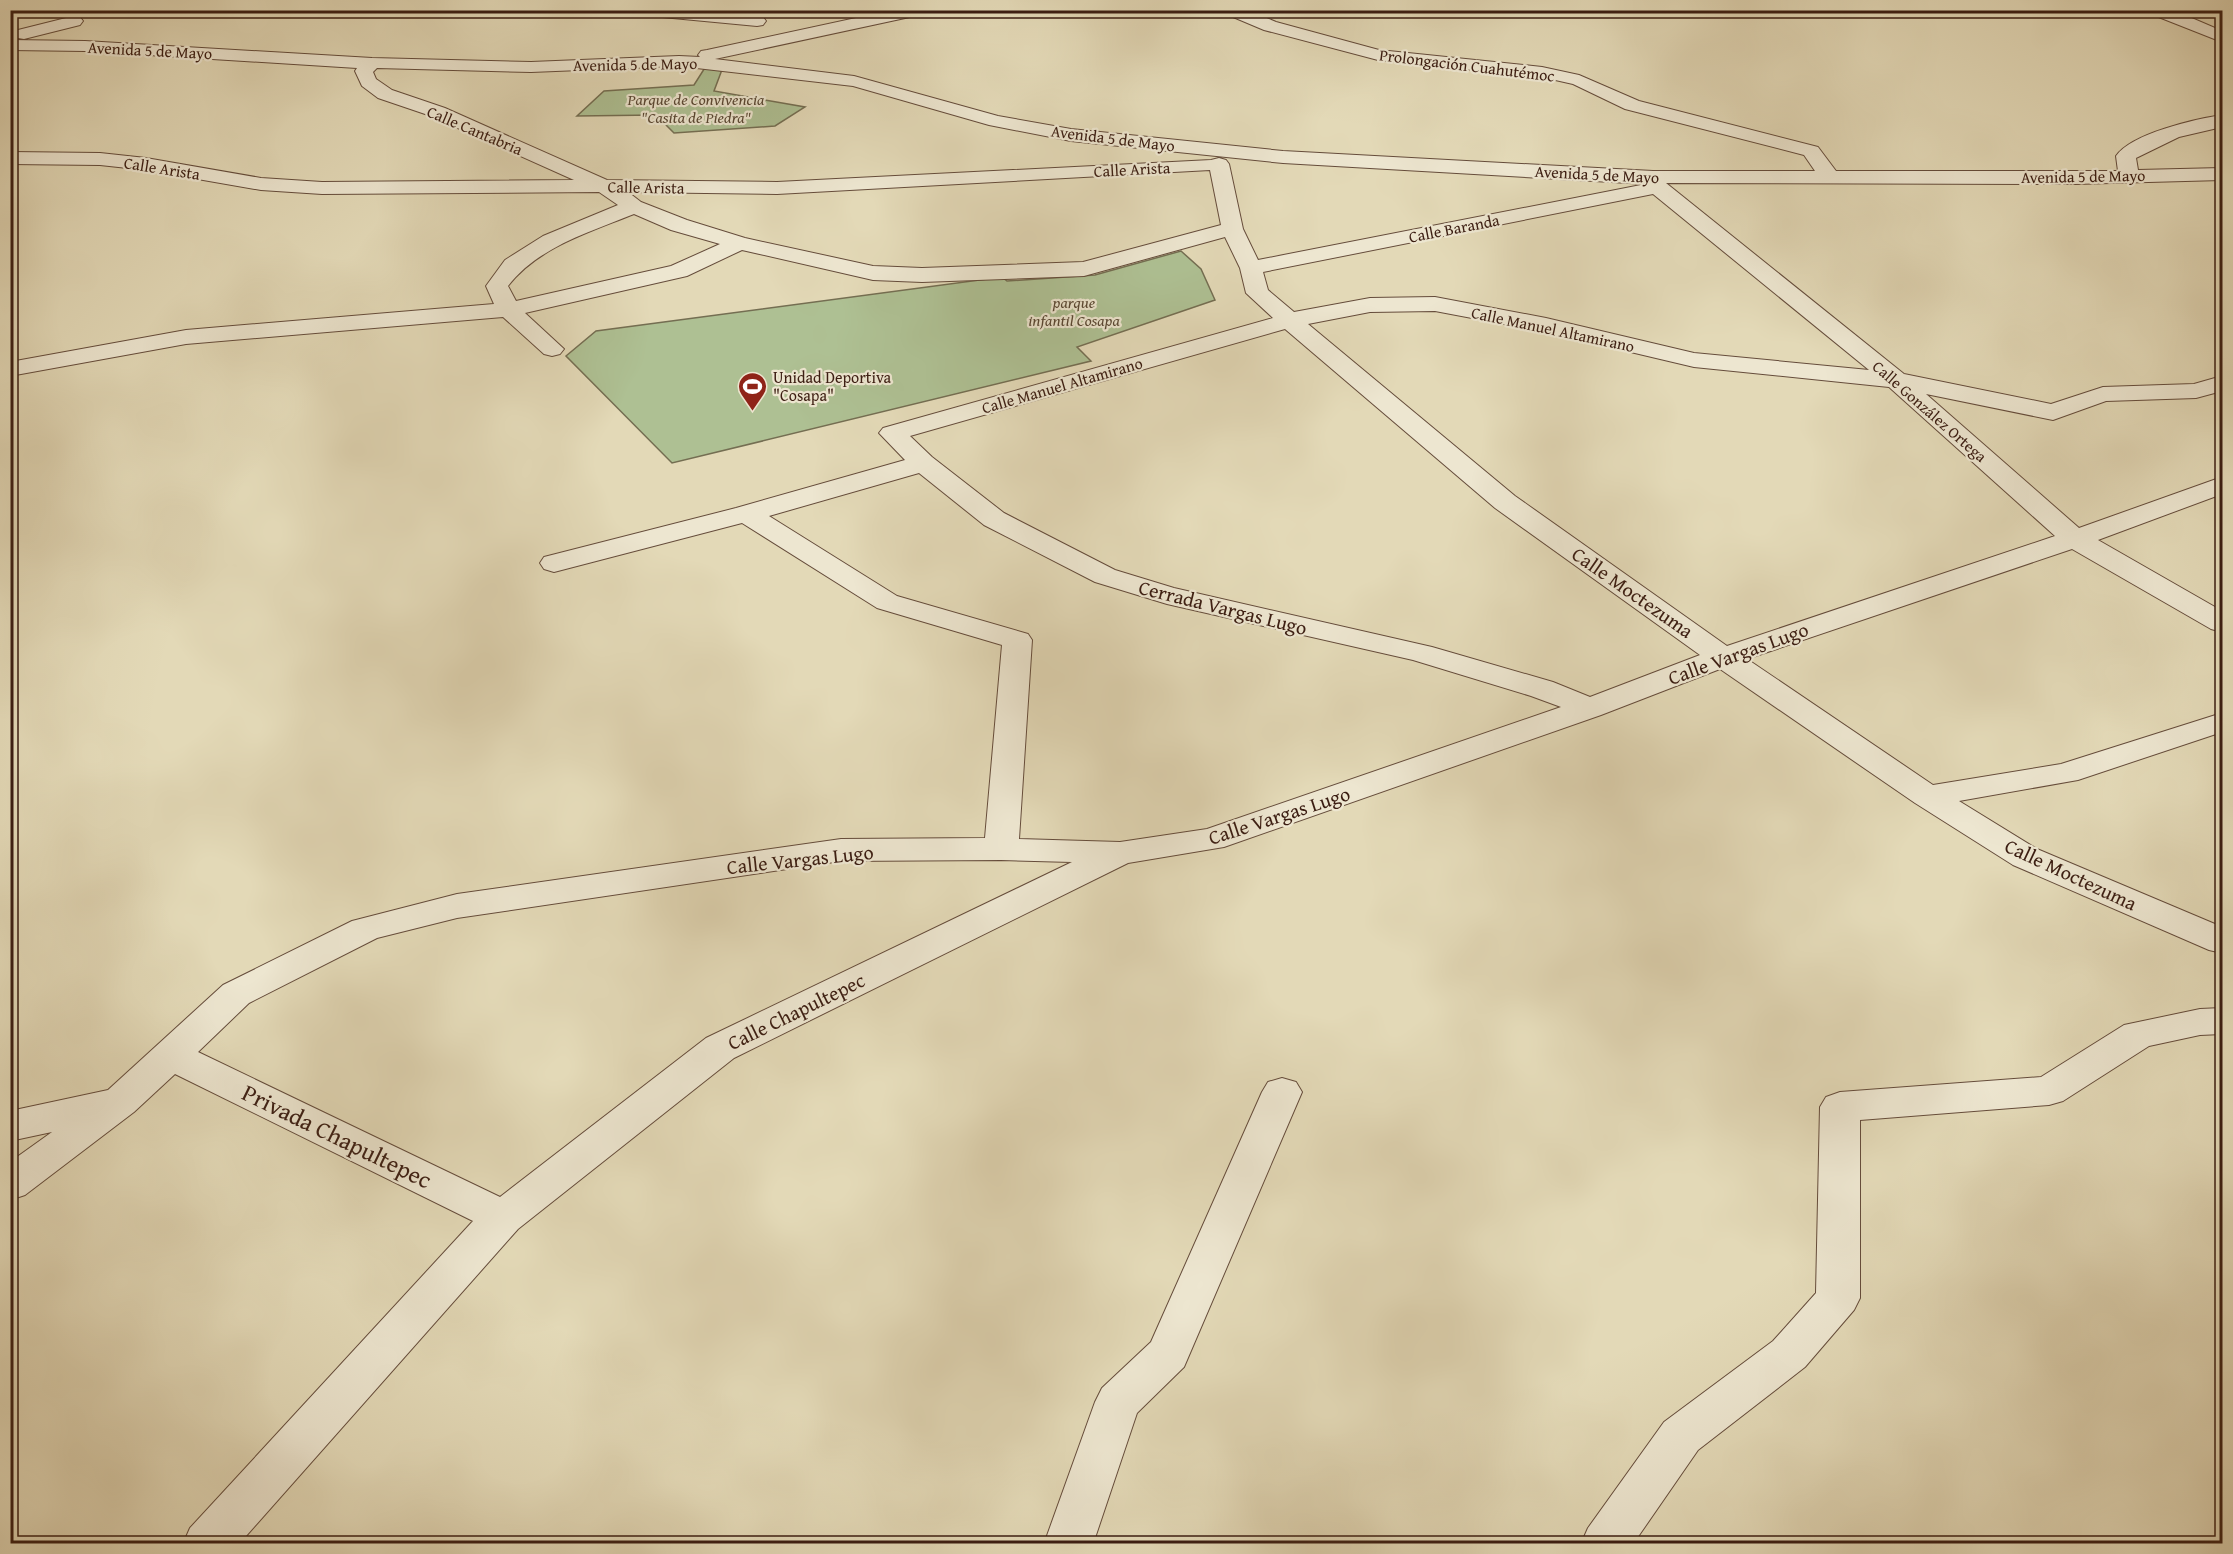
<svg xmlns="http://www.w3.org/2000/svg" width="2233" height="1554" font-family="'Gentium Book Plus',serif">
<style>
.green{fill:#aec093;stroke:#746e52;stroke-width:1.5}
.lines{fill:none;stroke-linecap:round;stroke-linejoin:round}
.minor-casing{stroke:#654c3b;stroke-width:2}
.minor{fill:#ede6d0;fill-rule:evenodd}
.labels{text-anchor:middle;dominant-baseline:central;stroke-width:4.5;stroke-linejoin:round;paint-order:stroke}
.far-street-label{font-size:16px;fill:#3b1d12;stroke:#ede6d0}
.far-park-label{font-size:16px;font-style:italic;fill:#584632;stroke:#ede6d0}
.far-poi-label{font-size:16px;fill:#3b1d12;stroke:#ede6d0;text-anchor:start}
.street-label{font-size:20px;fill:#3b1d12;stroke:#ede6d0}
.near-street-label{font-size:24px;fill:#3b1d12;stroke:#ede6d0}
</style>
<rect width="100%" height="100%" fill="#e3d9b7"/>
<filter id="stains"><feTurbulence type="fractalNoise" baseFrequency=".00333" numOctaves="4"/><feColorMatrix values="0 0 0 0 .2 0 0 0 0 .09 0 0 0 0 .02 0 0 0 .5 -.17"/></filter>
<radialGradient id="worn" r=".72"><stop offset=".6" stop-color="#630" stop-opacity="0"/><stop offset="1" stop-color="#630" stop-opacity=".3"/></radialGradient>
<path class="green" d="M706 66 723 67 714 91 805 107 775 126 674 133 656 115 577 116 604 91 694 85Z
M1181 251 1201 269 1215 300 1077 347 1091 361 672 463 566 356 596 331 1002 277 1007 281 1095 275Z"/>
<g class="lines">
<defs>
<path id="minor" d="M633 10H700L757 16 763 17 766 21 763 25 757 26 641 15Z
M893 10H927L919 15 715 59 854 76 998 116 1071 129 1283 151 1653 171H1815L1804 155 1625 109 1573 84 1542 77 1378 60 1264 30 1226 14 1224 10H1248L1276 22 1379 50 1542 67 1579 75 1639 101 1818 147 1836 171H2118L2116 156C2132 133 2196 119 2222 115V127L2179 137 2136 158 2138 170 2222 168V180L2075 184 1666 183 1904 374 2051 404 2103 387 2194 384 2222 376V391L2196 398 2106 401 2053 420 1926 394 2079 528 2222 477V494L2098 540 2222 611V632L2211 629 2072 549 1747 659 1933 785 2061 764 2222 713V732L2078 780 1959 801 2037 849 2222 927V953L2209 950 2013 865 1915 803 1720 669 1601 715 1224 847 1128 863 734 1058 518 1229 239 1544H183L190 1528 473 1221 175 1074 134 1112 25 1195 10 1200V1162L52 1132 10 1141V1111L108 1090 223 985 352 921 457 894 841 839 985 838 1002 645 877 608 742 523 554 572 544 569 540 563 544 557 736 508 905 460 879 433 883 428 1273 318 1246 293 1240 268 1225 237 1084 276 922 282 873 280 742 250 687 276 525 313 564 349 560 354 552 356 544 354 503 317 186 344 10 376V362L186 330 494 304 486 286 505 260 543 236 618 205 599 192 322 194 261 190 146 170 100 165 10 164V152L100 153 146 158 261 178 322 182 574 180 431 116 378 98 362 86 355 71 357 68 85 51 10 50V40L85 41 372 58 531 62 679 56 700 57 698 55 701 51 707 50ZM679 66 853 86 989 125 1071 141 1283 163 1646 184 1258 260 1243 229 1229 164 1226 160 1219 158 1211 160 777 182 607 180 445 108 392 90 376 79 373 72 377 68 531 72ZM1210 170 1221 225 1083 262 922 268 873 266 745 238 687 220 641 202 628 192 777 194ZM1653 194 1869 370 1694 353 1546 318 1435 297 1370 298 1294 312 1268 290 1263 272ZM634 214 671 230 720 244 671 266 516 301 508 286C538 247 590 232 634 214ZM1435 311 1546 332 1694 367 1889 387 2055 536 1727 646 1515 496 1308 324 1370 312ZM1285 329 1495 508 1700 655 1590 697 1553 682 1432 647 1174 588 1115 570 1004 513 932 457 910 436ZM919 473 984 525 1095 582 1167 604 1413 660 1531 696 1561 707 1207 829 1120 842 1019 839 1032 640 1028 634 897 596 769 516ZM1001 860 1072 862 706 1038 500 1197 198 1052 249 1003 377 938 457 918 841 861Z
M2149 10H2173L2222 31V42L2151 14Z
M74 16 80 17 83 21 80 25 24 39 18 38 15 34 18 30Z
M2222 1008V1034L2200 1035 2149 1046 2063 1101 2049 1105 1860 1120V1298L1854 1310 1805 1367 1698 1450 1633 1544H1581L1588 1528 1664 1422 1773 1341 1816 1293 1820 1107 1826 1097 1840 1092 2041 1077 2124 1025 2200 1009Z
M1282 1078 1296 1082 1302 1092 1184 1367 1137 1413 1093 1544H1044L1095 1402 1102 1388 1151 1342 1262 1092 1268 1082Z"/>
</defs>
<use href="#minor" class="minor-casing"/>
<use href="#minor" class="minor"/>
</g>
<defs>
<symbol id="stadium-pin" viewBox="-11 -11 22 30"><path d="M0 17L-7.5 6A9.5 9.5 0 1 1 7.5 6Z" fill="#8f2418" stroke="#ede6d0"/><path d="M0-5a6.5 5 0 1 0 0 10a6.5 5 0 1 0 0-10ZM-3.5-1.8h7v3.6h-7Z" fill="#fff"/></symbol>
</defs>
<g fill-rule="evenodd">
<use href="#stadium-pin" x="736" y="370" width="33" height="45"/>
</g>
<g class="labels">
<g class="far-street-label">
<text transform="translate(150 50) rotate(3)">Avenida 5 de Mayo</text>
<text transform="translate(635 64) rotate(-1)">Avenida 5 de Mayo</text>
<text transform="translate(1467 65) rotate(7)">Prolongación Cuahutémoc</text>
<text transform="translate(475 130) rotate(23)">Calle Cantabria</text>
<text transform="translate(1113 138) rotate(7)">Avenida 5 de Mayo</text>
<text transform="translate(162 168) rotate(9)">Calle Arista</text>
<text transform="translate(1132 169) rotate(-3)">Calle Arista</text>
<text transform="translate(1597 174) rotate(3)">Avenida 5 de Mayo</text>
<text transform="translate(2083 176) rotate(-1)">Avenida 5 de Mayo</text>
<text transform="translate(646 187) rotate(1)">Calle Arista</text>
<text transform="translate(1454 228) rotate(-11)">Calle Baranda</text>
<text transform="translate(1553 329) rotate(12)">Calle Manuel Altamirano</text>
<text transform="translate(1062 385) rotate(-16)">Calle Manuel Altamirano</text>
<text transform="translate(1930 411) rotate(41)">Calle González Ortega</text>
</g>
<g class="far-park-label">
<text x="696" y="99">Parque de Convivencia<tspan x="696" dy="18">"Casita de Piedra"</tspan></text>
<text x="1074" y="302">parque<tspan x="1074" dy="18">infantil Cosapa</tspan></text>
</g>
<g class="far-poi-label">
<text x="773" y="377">Unidad Deportiva<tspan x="773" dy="18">"Cosapa"</tspan></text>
</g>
<g class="street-label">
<text transform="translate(1633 592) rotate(35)">Calle Moctezuma</text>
<text transform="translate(1223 607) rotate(14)">Cerrada Vargas Lugo</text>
<text transform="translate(1738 653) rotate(-20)">Calle Vargas Lugo</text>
<text transform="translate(1279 815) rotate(-18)">Calle Vargas Lugo</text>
<text transform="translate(800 859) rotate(-6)">Calle Vargas Lugo</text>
<text transform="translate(2071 874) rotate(25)">Calle Moctezuma</text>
<text transform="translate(796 1011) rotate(-26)">Calle Chapultepec</text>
</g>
<g class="near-street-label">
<text transform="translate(337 1136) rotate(26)">Privada Chapultepec</text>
</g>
</g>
<rect width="2233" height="1554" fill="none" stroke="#e3d9b7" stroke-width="36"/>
<rect x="12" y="12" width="2209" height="1530" fill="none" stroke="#3b1d12" stroke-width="3"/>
<rect x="18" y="18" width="2197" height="1518" fill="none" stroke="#3b1d12" stroke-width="1.5"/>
<rect width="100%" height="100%" filter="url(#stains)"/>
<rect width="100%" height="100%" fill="url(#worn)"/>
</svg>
